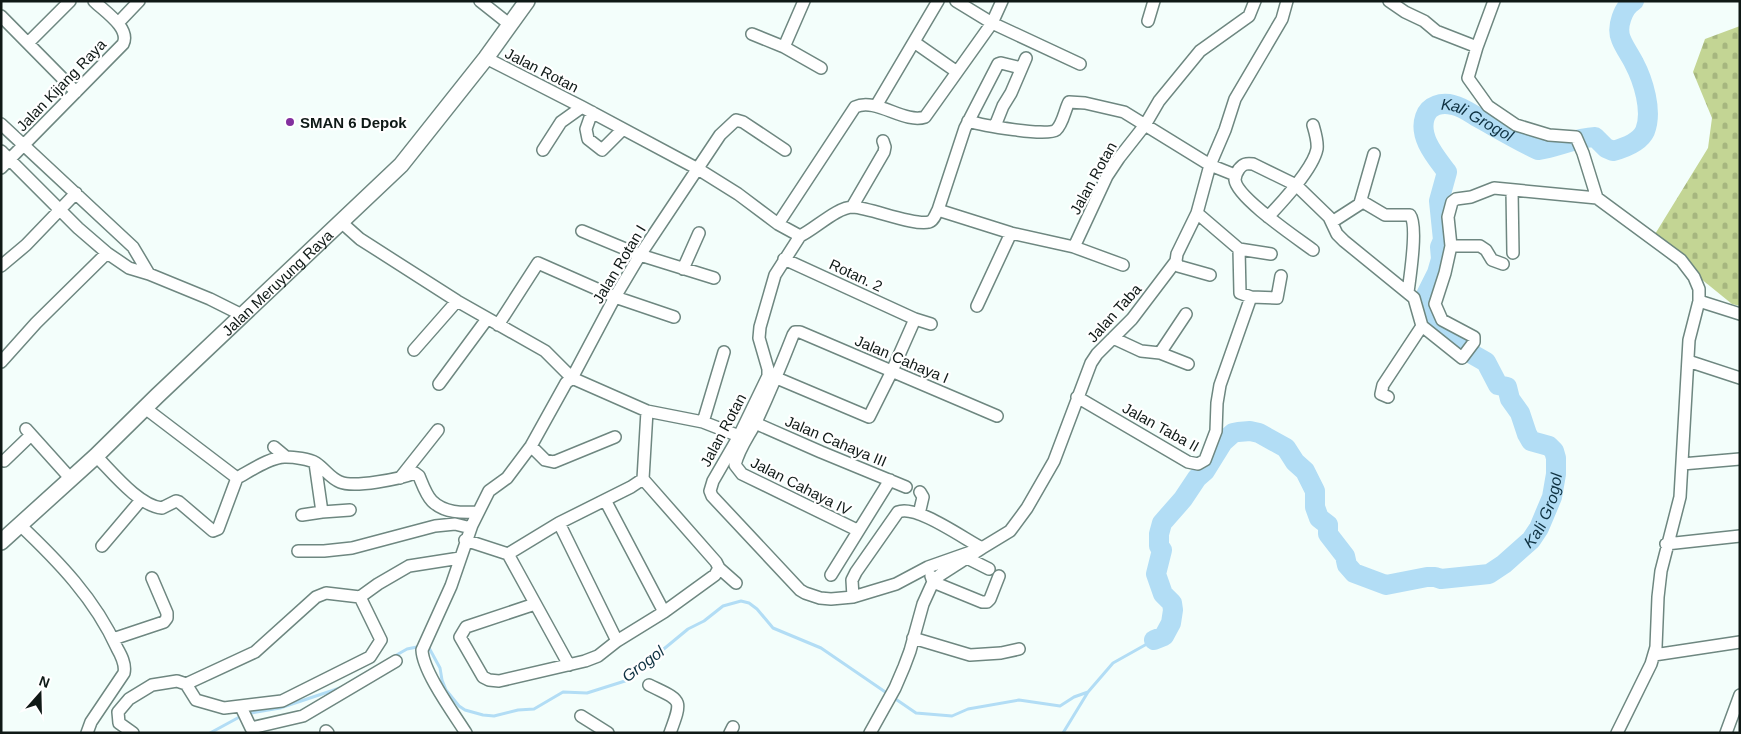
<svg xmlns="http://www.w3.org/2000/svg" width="1741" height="734" font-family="Helvetica,sans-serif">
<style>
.cemetery{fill:url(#cemetery-stones)}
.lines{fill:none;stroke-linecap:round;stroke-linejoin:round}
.stream{stroke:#b2ddf5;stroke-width:3}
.river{stroke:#b2ddf5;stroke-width:20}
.street-casing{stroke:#6e8780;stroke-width:14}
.secondary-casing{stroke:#6e8780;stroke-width:18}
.street{stroke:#fff;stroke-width:11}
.secondary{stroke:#fff;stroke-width:15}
.poi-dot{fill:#83309f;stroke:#fff;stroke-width:2}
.labels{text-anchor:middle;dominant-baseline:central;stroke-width:4.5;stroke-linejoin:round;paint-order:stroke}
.street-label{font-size:15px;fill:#0f1916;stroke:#fff}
.poi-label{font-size:15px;font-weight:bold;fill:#0f1916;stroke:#fff;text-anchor:start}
.water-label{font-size:16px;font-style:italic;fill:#0f3242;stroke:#fff}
</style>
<defs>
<pattern id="cemetery-stones" width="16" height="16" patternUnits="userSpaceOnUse" patternTransform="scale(1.25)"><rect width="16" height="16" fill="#c3d594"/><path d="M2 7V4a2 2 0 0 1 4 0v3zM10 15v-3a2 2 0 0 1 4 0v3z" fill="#a6b67f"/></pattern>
</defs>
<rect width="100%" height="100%" fill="#f3fefb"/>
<path class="cemetery" d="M1740 26V306L1732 304 1652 239 1708 148 1712 118 1693 72 1705 39Z"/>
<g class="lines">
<path class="stream" d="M428 646 440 668 442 680 446 690 459 706 465 710 483 715 494 716 518 710 534 709 563 692 587 693 625 681 688 629 704 621 723 606 741 601 749 603 757 609 773 628 821 648 916 713 952 716 968 709 1019 700 1060 706 1074 697 1088 692
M393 657 407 649 422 646
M210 733 245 714 280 708 343 687
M1063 733 1088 692 1113 663 1154 640"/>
<path class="river" id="s1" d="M1154 640 1164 636 1171 623 1173 610 1172 603 1163 594 1156 574 1162 550 1159 546V534L1162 523 1183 499 1197 478 1205 471 1223 442 1233 433 1238 432 1250 431 1259 433 1286 448 1295 462 1305 471 1315 491V507L1319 518 1328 525V534L1345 556 1347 565 1354 573 1386 585 1427 577H1435L1441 579 1489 574 1504 564 1531 540 1539 528 1552 497 1556 474V458L1554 451 1549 446 1531 441 1527 434 1520 413 1510 399 1507 387 1498 385 1486 362 1472 354 1460 340 1441 330 1435 324 1428 309 1426 295 1437 273 1441 259 1440 247 1443 240 1439 201 1447 172C1436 157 1418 137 1425 117 1429 105 1442 102 1453 105 1462 107 1469 112 1477 117 1497 128 1517 140 1538 150 1558 147 1575 138 1595 137L1606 148 1613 151C1624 148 1640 142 1645 131 1653 111 1643 80 1634 63 1630 55 1624 47 1621 39 1616 27 1623 7 1634 1"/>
<defs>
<path id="street" d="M480 1 509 24
M804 1 784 47 821 68
M956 1 992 23 1080 64
M1389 1 1405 12 1424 21 1436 31 1477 47
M1494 1 1477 47 1468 78 1488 106 1516 125 1549 135 1576 137 1583 153 1597 198
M1 16 76 92
M1148 21 1154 1
M118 23 139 1
M752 34 784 47
M29 42 70 1
M914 42 957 72
M486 58 582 107 698 169 738 194 778 224 800 236 775 275 760 327 759 338 768 369V376L739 436 713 481 710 491 712 496 800 590 805 593 820 598 831 599 853 597 896 584 928 567 982 548 1010 531 1027 508 1054 461 1091 363 1097 354 1132 319 1176 261
M876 106 938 1
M592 112 586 129 588 139 602 150 623 129
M968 121C981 125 1047 137 1056 130 1063 124 1065 109 1069 102L1085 103 1124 112 1210 165 1235 175
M1 124 133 247 149 274
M995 126 1003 106 1011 93 1026 58
M543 150 561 122 582 107
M1 151 78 228 107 253 129 268 149 274 210 299 242 315
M1 168 123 44C131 28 104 11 94 1
M1512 190 1513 253
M1360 203 1374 154
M852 207 884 152 885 147 883 141
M938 210 1011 233 1074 247 1107 176 1119 158 1145 125 1159 101 1200 51 1249 16 1255 1
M1197 213 1239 249 1271 254
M1268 217C1283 201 1313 169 1317 149 1318 141 1315 132 1313 125
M341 222 360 239 457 301 545 351 572 378 647 411 703 422 739 436
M1332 222 1363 202 1385 215H1410C1418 225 1410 277 1408 292
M778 224 855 107C876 97 904 124 925 117L992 23 1002 1
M582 231 640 255 714 278
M800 236C815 229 837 207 853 207 871 208 914 226 929 222 934 221 936 213 938 210L965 128 998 64 1001 63 1021 68
M1451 246H1480L1486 250 1492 260 1503 264
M1074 247 1123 265
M1239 249 1240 293 1251 297 1277 298 1281 276
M1313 250C1297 238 1237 198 1235 180 1235 175 1237 172 1239 169 1243 164 1246 163 1253 164L1296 185 1329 217 1337 234 1344 241 1414 298 1422 326 1462 358 1474 342V337L1442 320 1435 304 1445 273 1451 246 1448 217 1452 202 1456 199 1471 197 1494 188 1597 198 1681 260 1694 277 1699 289V301L1689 340 1680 497 1661 571 1658 597 1656 647 1651 664 1617 733
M1 266 26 245 76 193
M683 269 699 233
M1210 275 1178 266 1176 261 1177 254 1197 213 1210 165 1225 130 1235 99 1282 19 1287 1
M1699 301 1740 314
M977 306 1011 233
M915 319 931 324
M498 325 538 263 615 297 674 317
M1113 338 1141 351 1160 353 1188 364
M414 350 457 301
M1160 353 1186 314
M1688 361 1740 378
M1 362 36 323 107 253
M777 376 779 379 869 417 892 371 915 319 784 259
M439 384 487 319
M1077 397 1188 462 1198 464 1205 460 1216 431 1217 403 1220 385 1251 297
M1388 397 1381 394 1383 385 1422 326
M145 408 237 478
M703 422 724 352
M755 423 821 452 906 487
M26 429 71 479
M531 446 545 460 554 462 615 437
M274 447 286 457
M96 456C112 472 139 506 162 508L176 501 179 502 213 531 218 529 237 478
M4 461 31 435
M315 463 322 512 350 510
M1682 464 1740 459
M237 478C250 471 272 456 286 457 294 457 309 459 316 463 325 469 330 478 340 482 354 488 400 479 415 473L419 476C422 483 426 495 432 501 444 513 462 513 478 512
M400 478 438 430
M605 500 664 612
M919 514 923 497 920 492
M302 515 322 512
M559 523 617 641
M20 525C58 561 95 599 117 648 121 655 126 664 124 673L91 722 87 733
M857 530 742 474 735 465C739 448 749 436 757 420 770 392 782 363 793 335L795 332H800L997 416
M465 540 508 554 569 665
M1666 544 1740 536
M102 546 141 500
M298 551H324L352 548 435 526 455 524 471 528
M508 554 559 523 631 487 643 479 647 411
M967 558 989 569
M719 568 736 583
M831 575 890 480
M931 576 933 582 982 602H987L990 599 999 576
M853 597 852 580 856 572 898 512C916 504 964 539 982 548L940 575 933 582 923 604 910 651 904 667 895 688 870 733
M535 604 466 627 460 637 483 677 489 680 499 681 585 661 598 656 617 641 664 612 715 575 719 568 716 562 643 479
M913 638 970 655 1001 653 1019 649
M113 639 164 622 167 618V613L152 578
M1654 655 1740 642
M186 684 255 652 316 597 326 593 360 597 378 584 409 566 460 558
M649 685C682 701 683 698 670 733
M241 707 251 728
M581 716 608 733
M251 728 303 716 396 661
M326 731 328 733
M133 733 119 723 118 712 129 699 152 685 177 681 186 684 196 700 224 708 282 701 370 657 381 640 360 597
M466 733C454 714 423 672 422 650L451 586 472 525 489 491 507 478 531 446 566 383 572 378 615 297 640 255 720 135 736 120 743 122 785 150
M730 733 733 727
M1726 733 1740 695"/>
<g id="secondary">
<path id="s2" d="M1 542 96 456 157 396 401 165 486 58 527 1"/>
</g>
</defs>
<use href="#street" class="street-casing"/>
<use href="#secondary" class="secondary-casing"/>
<use href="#street" class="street"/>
<use href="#secondary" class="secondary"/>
</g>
<circle class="poi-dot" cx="290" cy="122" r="5"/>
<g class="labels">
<g class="street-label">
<text transform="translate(542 70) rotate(27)">Jalan Rotan</text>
<text transform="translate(61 85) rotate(-46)">Jalan Kijang Raya</text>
<text transform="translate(1093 178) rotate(-61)">Jalan Rotan</text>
<text transform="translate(619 264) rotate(-59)">Jalan Rotan I</text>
<text transform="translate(856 275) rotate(25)">Rotan. 2</text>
<text stroke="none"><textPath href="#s2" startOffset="379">Jalan Meruyung Raya</textPath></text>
<text transform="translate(1114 313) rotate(-48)">Jalan Taba</text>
<text transform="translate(902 359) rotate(23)">Jalan Cahaya I</text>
<text transform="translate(1161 427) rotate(29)">Jalan Taba II</text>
<text transform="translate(723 430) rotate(-62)">Jalan Rotan</text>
<text transform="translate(836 441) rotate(23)">Jalan Cahaya III</text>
<text transform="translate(801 486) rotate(27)">Jalan Cahaya IV</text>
</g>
<g class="poi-label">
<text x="300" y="122">SMAN 6 Depok</text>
</g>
<g class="water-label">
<text stroke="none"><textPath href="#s1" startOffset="1208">Kali Grogol</textPath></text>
<text stroke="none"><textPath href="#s1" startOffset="679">Kali Grogol</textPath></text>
<text transform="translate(643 664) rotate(-37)">Grogol</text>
</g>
</g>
<rect width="1741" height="734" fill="none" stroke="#0f1916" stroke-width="5"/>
<g transform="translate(40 694) rotate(20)" stroke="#ffffff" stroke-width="4" paint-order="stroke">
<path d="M0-4L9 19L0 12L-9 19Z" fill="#0f1916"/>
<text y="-8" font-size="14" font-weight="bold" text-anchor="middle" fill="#0f1916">N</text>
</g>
</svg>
